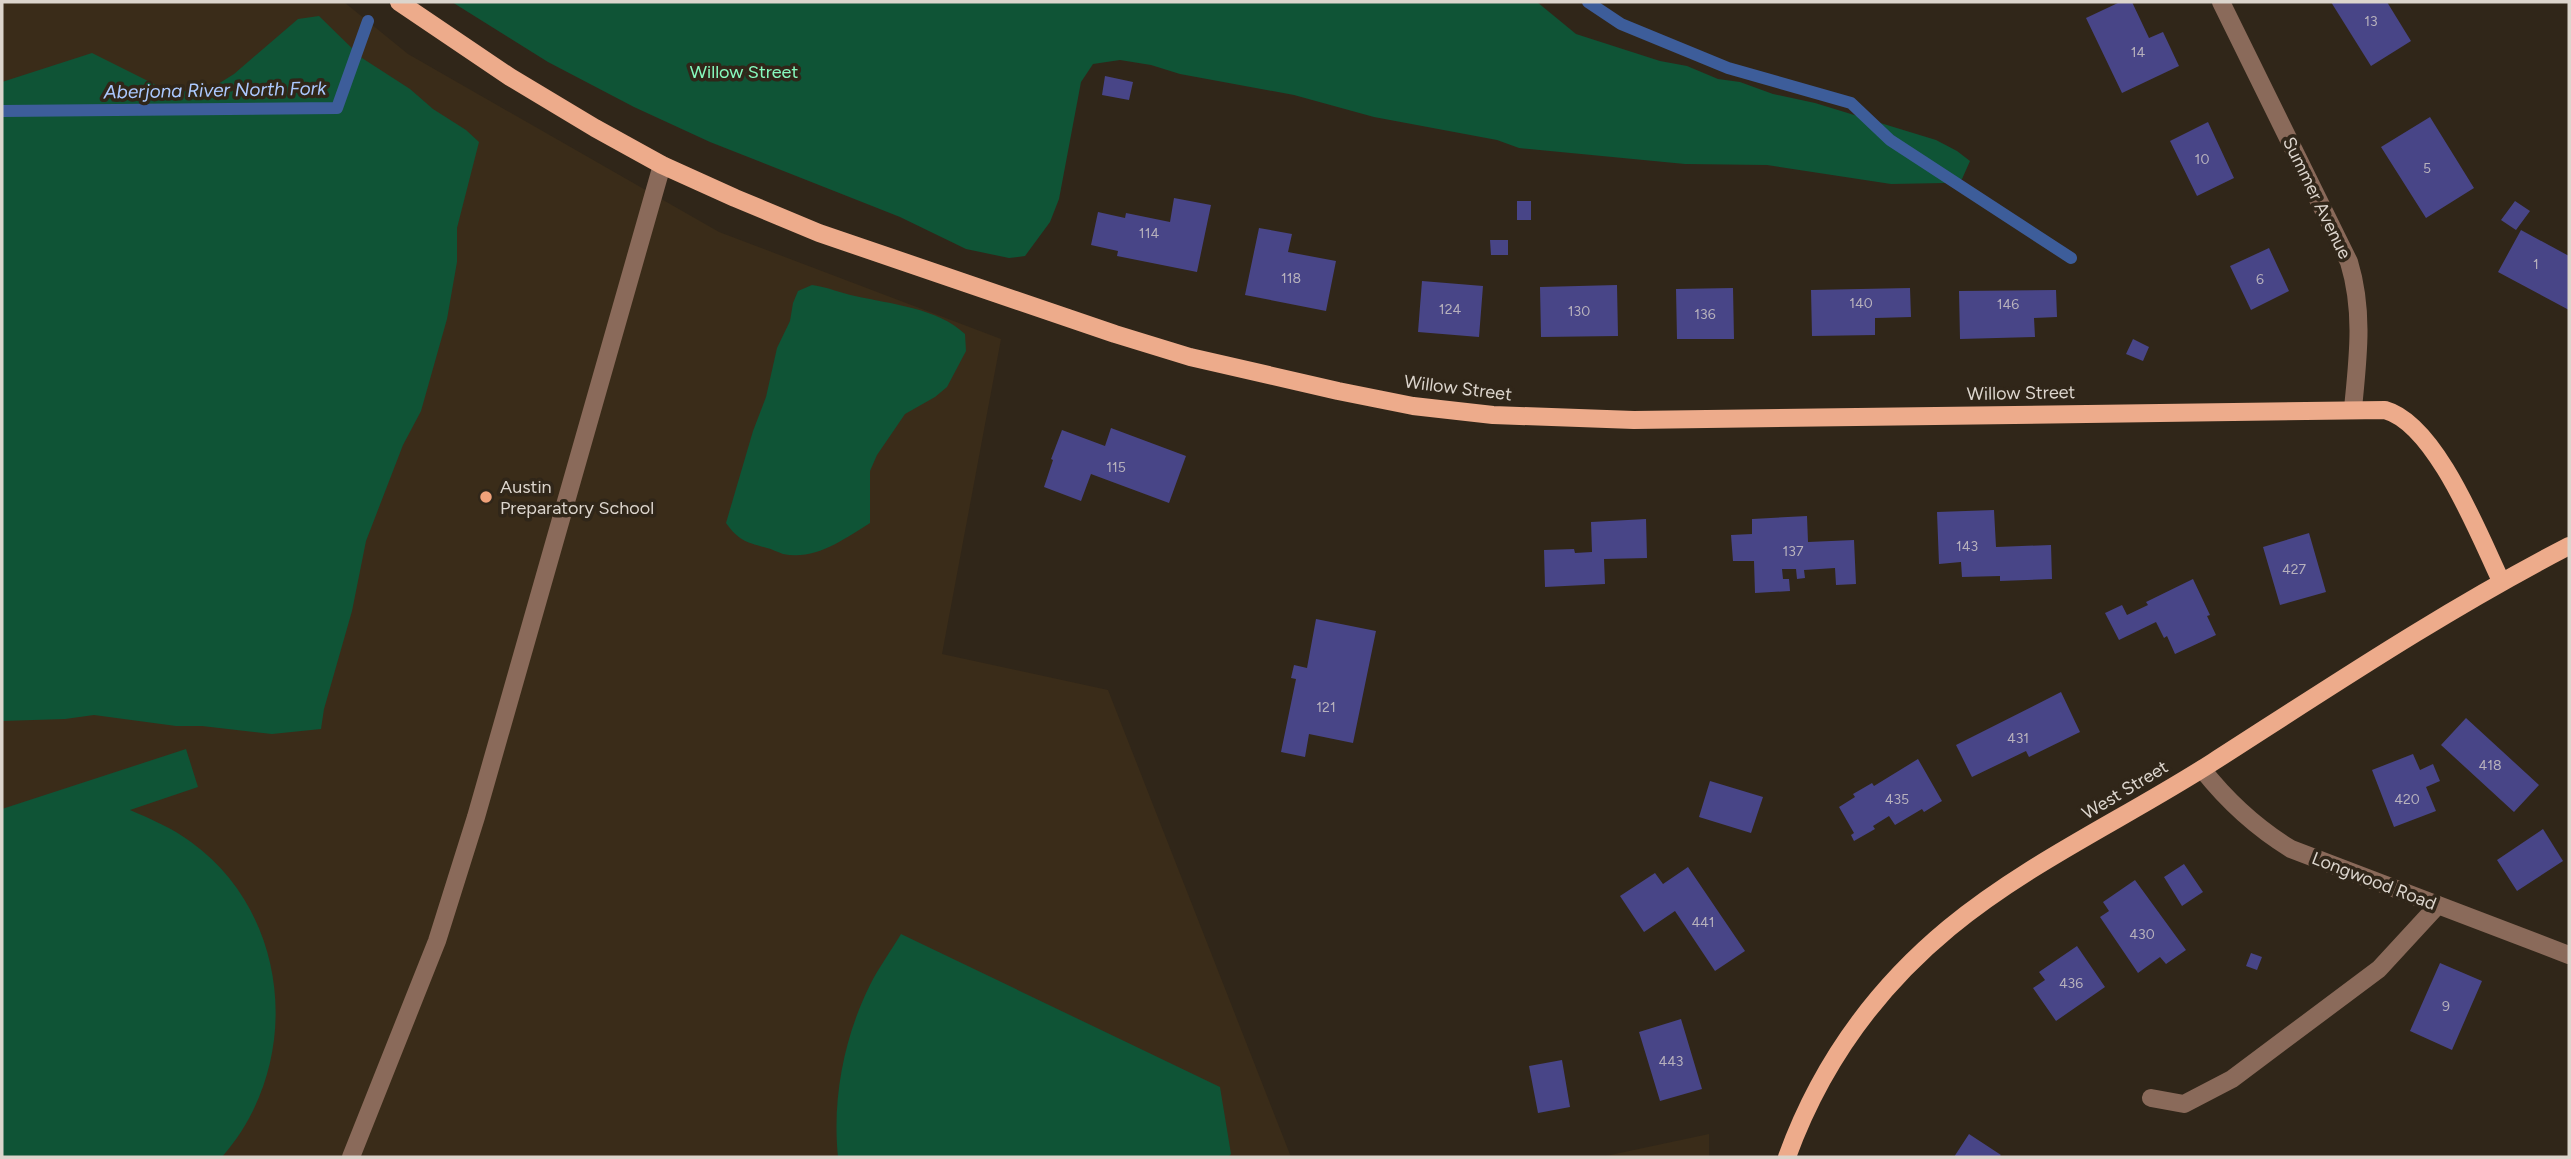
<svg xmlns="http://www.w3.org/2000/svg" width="2571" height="1159" font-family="Figtree,sans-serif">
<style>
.built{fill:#3a2c19}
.green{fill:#0f5436}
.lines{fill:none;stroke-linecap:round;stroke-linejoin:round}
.stream{stroke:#3d5d9a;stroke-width:12}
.building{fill:#484587}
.minor{stroke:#8a6a5a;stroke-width:18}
.major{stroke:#edab8b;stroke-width:18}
.poi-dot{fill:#f0a27a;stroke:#302619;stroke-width:2.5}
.labels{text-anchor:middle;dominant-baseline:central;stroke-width:7;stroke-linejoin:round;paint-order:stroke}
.number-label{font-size:14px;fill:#b7b1bc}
.park-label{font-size:18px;fill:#87fabe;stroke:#302619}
.street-label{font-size:18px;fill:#dcd5cd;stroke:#302619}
.poi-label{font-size:18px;fill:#dcd5cd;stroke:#302619;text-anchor:start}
.water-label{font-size:19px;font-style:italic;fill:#acc9ff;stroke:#302619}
</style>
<rect width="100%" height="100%" fill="#302619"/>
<path class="built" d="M2 2H344L408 54 719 232 1001 339 942 654 1108 690 1291 1157H2Z
M1709 1134V1157H1601Z"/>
<path class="green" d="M452 2H1537L1576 34 1660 61 1687 66 1718 79 1740 82 1773 94 1815 103 1936 140 1957 151 1970 161 1962 179 1945 183 1891 184 1767 165 1685 164 1519 148 1497 140 1374 117 1294 95 1180 74 1151 65 1120 60 1093 64 1081 82 1059 199 1050 222 1025 256 1009 258 966 249 900 217 710 142 634 107 548 62Z
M319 16 362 58 410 89 433 109 466 130 479 142 457 228V262L447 319 421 411 403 445 366 541 352 611 324 709 321 729 272 734 202 726H176L94 715 65 719 2 721V82L92 53 156 85 173 91H194L218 84 234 74 298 19Z
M812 285C828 287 840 293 855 296 890 304 938 308 965 334L966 351 947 387 935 397 905 414 877 455 870 471V523C844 539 815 561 783 554 777 552 772 549 767 548 746 542 739 541 726 523L753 431 766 397 777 348 790 321 793 303 798 291Z
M186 749 198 787 130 810C151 819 172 828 191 842 292 915 303 1065 222 1157H2V809Z
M901 934 1220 1087 1231 1154 1228 1157H838C832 1099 844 1037 870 985 879 967 891 951 901 934Z"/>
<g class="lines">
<path class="stream" d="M1588 2 1621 24 1728 68 1851 103 1890 140 2071 258
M2 111 337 108 368 21"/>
</g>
<path class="building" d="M2120 2H2132L2149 38 2163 32 2179 66 2122 93 2086 18Z
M2331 2H2387L2411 41 2371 66Z
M1105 76 1133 82 1129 100 1102 95Z
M2430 117 2474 188 2426 218 2381 147Z
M2208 122 2234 178 2197 196 2170 141Z
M1174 198 1211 205 1197 272 1117 256 1118 251 1091 245 1098 212 1125 218 1126 213 1170 222Z
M1517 201H1531V220H1517Z
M2515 201 2530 211 2516 230 2501 220Z
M1259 228 1292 234 1288 252 1336 261 1326 311 1245 295Z
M2521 230 2569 256V310L2498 272Z
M1490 240H1508V255H1491Z
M2269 248 2289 291 2251 310 2230 266Z
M1422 281 1483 286 1479 337 1418 332Z
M1617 285 1618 336 1541 337 1540 287Z
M1733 288 1734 339H1677L1676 289Z
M1910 288 1911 317 1875 318V335L1812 336 1811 290Z
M2056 290 2057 317 2034 318 2035 337 1960 339 1959 291Z
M2133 339 2149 347 2143 361 2126 354Z
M1111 428 1186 456 1169 503 1091 474 1081 501 1044 487 1053 460 1051 459 1062 430 1105 446Z
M1994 510 1996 547 2051 545 2052 579 2000 581V576L1962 577 1961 562 1939 564 1937 512Z
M1807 516 1808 542 1854 540 1856 584 1836 585 1835 568 1804 570 1805 578 1797 579 1796 569H1782L1783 579H1789L1790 591 1755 593 1754 561H1733L1731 535 1752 534V519Z
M1646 519 1647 558 1604 559 1605 584 1545 587 1544 550 1574 549 1575 553 1592 552 1591 522Z
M2309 533 2326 592 2280 605 2263 547Z
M2193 579 2210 615 2207 616 2216 635 2175 654 2167 636 2164 638 2156 622 2119 640 2105 613 2122 605 2127 615 2148 605 2146 602Z
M1316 619 1376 631 1353 743 1309 734 1305 757 1281 752 1296 679 1291 678 1294 665 1307 668Z
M2061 692 2080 732 2029 757 2026 751 1972 777 1956 745Z
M2466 718 2539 785 2514 812 2441 745Z
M2413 754 2420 770 2433 764 2440 781 2426 787 2436 811 2394 827 2372 770Z
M1918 759 1942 801 1924 812 1922 809 1895 825 1889 816 1873 826 1875 829 1854 841 1851 835 1854 833 1839 807 1855 797 1853 794 1872 783 1874 786Z
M1710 781 1763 797 1751 833 1699 817Z
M2543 829 2563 861 2517 891 2497 860Z
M2184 864 2203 892 2182 906 2164 877Z
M1688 867 1745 951 1715 971 1675 911 1644 932 1620 896 1655 873 1663 884Z
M2135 880 2186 950 2166 964 2160 957 2138 973 2100 917 2109 911 2103 902Z
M2077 946 2105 987 2056 1021 2033 988 2045 980 2039 972Z
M2251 953 2262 957 2257 970 2246 966Z
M2440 963 2482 981 2452 1050 2410 1031Z
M1681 1019 1702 1089 1660 1101 1639 1032Z
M1562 1060 1570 1107 1538 1113 1529 1066Z
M1969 1134 2001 1155 1999 1157H1954Z"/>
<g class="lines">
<path class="minor" d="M2221 2 2349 262C2364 311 2358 358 2353 408
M2202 769C2228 802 2255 827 2291 849L2569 955
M2151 1098 2184 1104 2232 1079 2379 969 2438 905
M351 1157 437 941 476 817 662 165"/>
<path class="major" d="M399 2 510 77 595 128 662 165 735 198 819 233 1115 334 1190 357 1338 391 1413 406 1493 415 1634 420 2385 410C2436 424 2479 535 2501 581
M1787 1157C1820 1066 1874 990 1949 928 2029 862 2126 818 2213 762 2330 687 2445 610 2569 546"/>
</g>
<circle class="poi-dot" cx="486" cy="497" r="7"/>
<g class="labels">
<g class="number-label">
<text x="2371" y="21">13</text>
<text x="2138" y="52">14</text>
<text x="2202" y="159">10</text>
<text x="2427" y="168">5</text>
<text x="1149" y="233">114</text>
<text x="2536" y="264">1</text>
<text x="1291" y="278">118</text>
<text x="2260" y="279">6</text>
<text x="1861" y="303">140</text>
<text x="2008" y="304">146</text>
<text x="1450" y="309">124</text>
<text x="1579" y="311">130</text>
<text x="1705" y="314">136</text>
<text x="1116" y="467">115</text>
<text x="1967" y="546">143</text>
<text x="1793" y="551">137</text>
<text x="2294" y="569">427</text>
<text x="1326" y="707">121</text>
<text x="2018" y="738">431</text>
<text x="2490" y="765">418</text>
<text x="1897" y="799">435</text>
<text x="2407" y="799">420</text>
<text x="1703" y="922">441</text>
<text x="2142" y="934">430</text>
<text x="2071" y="983">436</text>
<text x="2446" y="1006">9</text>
<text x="1671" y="1061">443</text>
</g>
<g class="park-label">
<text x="744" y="72">Willow Street</text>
</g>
<g class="street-label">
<text transform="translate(2317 198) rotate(64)">Summer Avenue</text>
<text transform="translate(1458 388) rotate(7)">Willow Street</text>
<text transform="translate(2021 393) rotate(-1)">Willow Street</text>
<text transform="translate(2125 790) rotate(-31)">West Street</text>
<text transform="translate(2374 881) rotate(21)">Longwood Road</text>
</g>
<g class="poi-label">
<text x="500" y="487">Austin<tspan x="500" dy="21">Preparatory School</tspan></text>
</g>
<g class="water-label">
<text transform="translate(215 90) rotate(-1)">Aberjona River North Fork</text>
</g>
</g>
<rect width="2571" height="1159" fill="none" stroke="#dcd5cd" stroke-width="7"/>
</svg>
